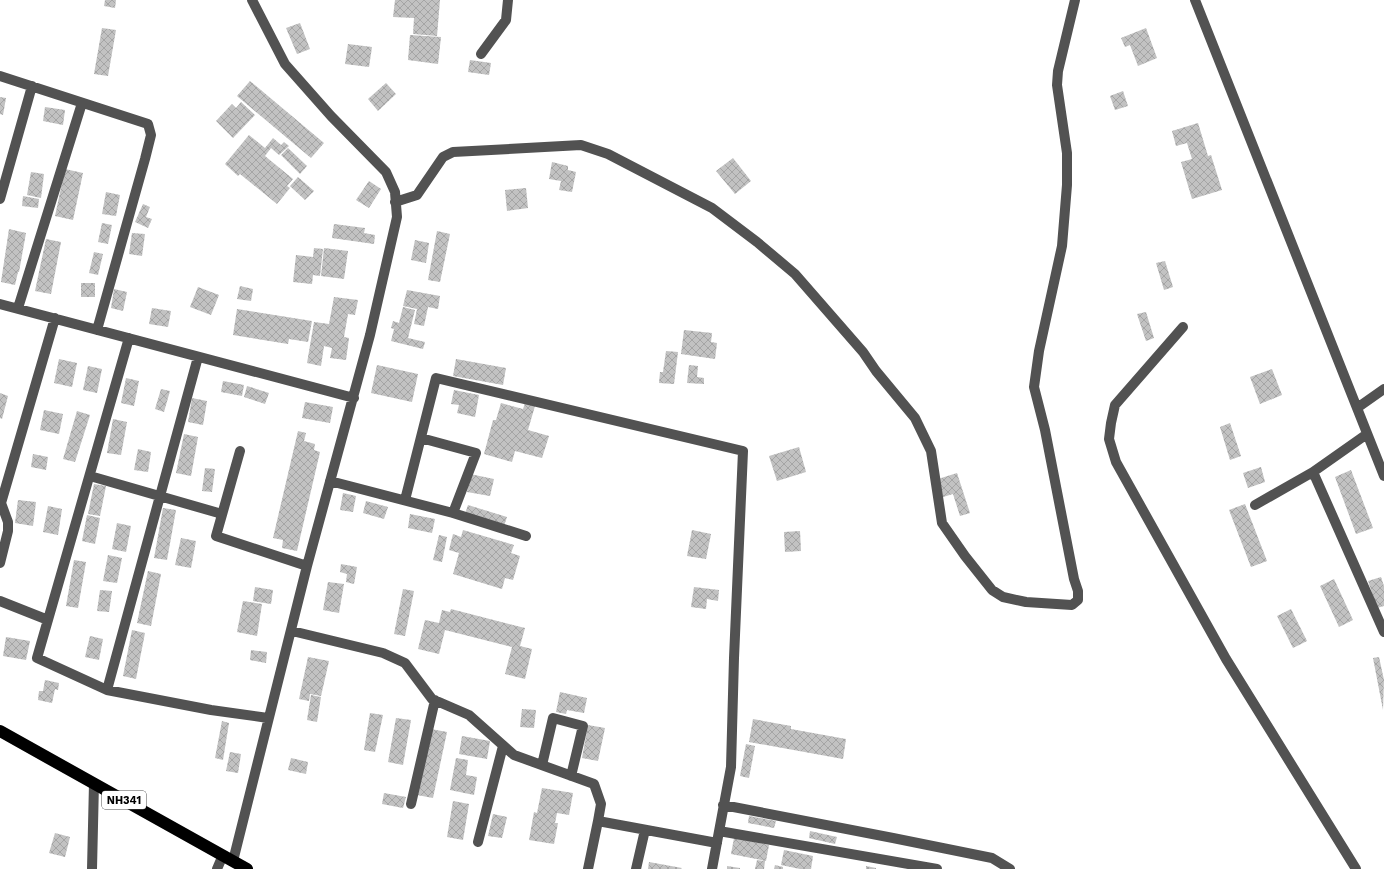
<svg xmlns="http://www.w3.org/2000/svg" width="1384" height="869" font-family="'Work Sans',sans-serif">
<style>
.building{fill:url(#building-cross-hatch)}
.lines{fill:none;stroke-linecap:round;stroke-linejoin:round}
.minor{stroke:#525252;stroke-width:10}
.highway{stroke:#000;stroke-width:12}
.labels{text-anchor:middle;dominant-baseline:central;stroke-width:3;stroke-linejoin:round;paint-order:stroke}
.shield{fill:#fff;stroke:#4c4c4c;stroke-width:1}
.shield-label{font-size:11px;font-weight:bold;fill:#000}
</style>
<defs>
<pattern id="building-cross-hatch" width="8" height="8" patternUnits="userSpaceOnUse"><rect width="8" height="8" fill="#c2c2c2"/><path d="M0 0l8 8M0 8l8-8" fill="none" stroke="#a5a5a5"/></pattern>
</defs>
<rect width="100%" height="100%" fill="#fff"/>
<path class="building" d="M105 0H116L115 8 104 6Z
M395 0H440L437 36 413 34 414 18 393 17Z
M300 23 310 49 297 54 286 28Z
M102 28 116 30 108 76 94 74Z
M1146 28 1157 58 1138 66 1130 45 1125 47 1121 38Z
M410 35 441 37 438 64 408 60Z
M348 44 372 47 369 67 345 64Z
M470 60 491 63 489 75 468 72Z
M250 81 324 143 311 158 237 96Z
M386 83 396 94 378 111 368 99Z
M1123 91 1128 106 1115 110 1110 96Z
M0 97 6 98 3 115 0 114Z
M241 102 255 115 233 138 216 121 232 104 236 108Z
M45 107 65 110 63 125 43 121Z
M1198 123 1208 156 1211 155 1222 190 1192 199 1181 162 1192 159 1187 143 1176 146 1172 131Z
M249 135 265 148 273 138 281 145 284 142 289 146 279 155 271 148 265 156 293 179 287 186 290 188 277 204 240 174 238 176 225 164Z
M288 148 307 166 300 174 281 155Z
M733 158 751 181 735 194 716 171Z
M552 162 568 166V170L576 172 572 192 559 190 561 181 549 179Z
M65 169 83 173 73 220 55 216Z
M31 172 44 174 41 198 27 195Z
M298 177 314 191 305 200 290 186Z
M369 181 381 189 369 208 356 200Z
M526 188 528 208 507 211 505 190Z
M106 192 120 195 116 216 102 214Z
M23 196 39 199 38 208 22 206Z
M143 204 150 207 146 217 152 219 148 228 135 222Z
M102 223 112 225 108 244 98 242Z
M334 224 365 228 364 233 375 235 374 244 332 238Z
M9 229 26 233 19 272H18L15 285 1 282Z
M437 231 450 234 440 282 428 280Z
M132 233 145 234 142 256 129 254Z
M46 239 61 242 51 294 35 291Z
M415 240 429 243 426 263 411 260Z
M314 248 323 249 320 276 313 275 312 284 293 282 296 255 313 257Z
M324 248 348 251 344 279 321 276Z
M94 252 103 254 98 275 89 273Z
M1165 261 1173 287 1164 290 1156 263Z
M81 283H95V297H81Z
M240 286 253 289 251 301 237 299Z
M198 287 219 295 211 315 190 307Z
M114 289 127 292 123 311 111 308Z
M407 290 440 296 438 309 428 307 424 326 414 324 417 309 403 306Z
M334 297 358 300 355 315 348 314 344 337 349 338 346 360 330 358 332 348 324 346 321 366 307 363 314 322 329 324Z
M403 307 415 310 408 338 425 342 423 349 391 341 394 329 391 328 393 321 399 323Z
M152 308 171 311 168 327 149 324Z
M237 309 312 321 308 342 289 339 288 344 233 335Z
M1146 312 1154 338 1146 341 1137 314Z
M684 330 712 333 711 342 717 343 715 359 681 354Z
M666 351 678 352 674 384 659 383 660 372H663Z
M59 359 77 363 72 387 54 383Z
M456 359 506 368 503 385 453 376Z
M377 365 418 374 412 402 371 393Z
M689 365 698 366 697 377 704 378V384L687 383Z
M88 366 102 369 97 393 83 390Z
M1272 369 1282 395 1260 404 1250 377Z
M126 378 139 381 134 406 121 403Z
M223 381 244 385 242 396 221 392Z
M247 386 269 393 265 404 244 397Z
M161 389 170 391 164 412 155 409Z
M454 390 479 395 475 417 457 413 459 405 451 404Z
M0 393 8 396 2 419 0 418Z
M192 398 207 401 203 425 188 422Z
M305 402 333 407 330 423 302 418Z
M501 403 523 409 525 403 535 406 528 430 549 436 542 458 515 451 512 462 484 454 493 420H496Z
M44 410 63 414 59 434 40 430Z
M77 411 90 415 75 462 63 459Z
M113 419 127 422 121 455 107 453Z
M1230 423 1241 456 1230 460 1220 427Z
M298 431 306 433 304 441 315 444 314 450 320 452 297 551 282 548 283 540 273 538Z
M184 434 198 437 191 476 176 473Z
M799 447 806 472 777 481 769 456Z
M138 449 151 452 148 472 134 470Z
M33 454 48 457 46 470 31 467Z
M1261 467 1265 482 1248 488 1243 473Z
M205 468 215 469 212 492 202 491Z
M1351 470 1373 528 1356 534 1335 477Z
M957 473 970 513 960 516 953 494 943 497 938 479Z
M470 474 494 479 490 496 467 492Z
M94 484 106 486 100 516 88 514Z
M343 493 356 496 353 512 340 510Z
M18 500 36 502 33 526 15 523Z
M366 501 388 507 384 519 363 513Z
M1245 504 1267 561 1251 567 1229 510Z
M468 505 507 517 504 526 465 514Z
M48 506 62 509 58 535 43 532Z
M163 508 176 510 167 560 154 558Z
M410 514 435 519 432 533 408 528Z
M87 515 100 518 95 544 82 541Z
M117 523 131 526 126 552 112 549Z
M463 530 514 545 511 553 520 556 513 580 505 578 502 589 453 574 459 553 449 550 453 534 461 537Z
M692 530 711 534 706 559 687 556Z
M800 531 801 551 785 552 784 532Z
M439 535 447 537 442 562 433 560Z
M181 538 196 541 191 568 175 565Z
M108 555 122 558 117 583 103 581Z
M74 560 86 562 78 608 66 606Z
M341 564 357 567 354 584 346 582 347 574 340 572Z
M148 571 161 574 151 626 137 623Z
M1381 577 1384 586V606L1377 608 1368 581Z
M1334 579 1353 620 1339 627 1320 586Z
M328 582 344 584 339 613 323 610Z
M255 587 273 590 271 604 253 601Z
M694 587 719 590 718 601 707 599 706 609 691 607Z
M403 589 414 591 405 636 394 634Z
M100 590 112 591 109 612 97 611Z
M243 601 262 604 257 636 237 632Z
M451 609 525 628 520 646 532 649 525 679 505 674 512 647 445 630 439 654 418 649 425 620 439 623 442 610 450 612Z
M1291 609 1307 641 1293 648 1277 616Z
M132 630 145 633 136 679 123 676Z
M90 636 103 639 99 660 85 657Z
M6 637 30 641 26 660 3 656Z
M251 650 267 652 266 663 250 660Z
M308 657 329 661 321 696 310 694 309 701 299 699Z
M1379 657 1384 680 1383 710 1373 658Z
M45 680 59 683 58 690 55 689 52 703 38 700 39 691H43Z
M560 692 587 698 584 713 567 710 566 714 556 712Z
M311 695 321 697 317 722 307 720Z
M522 709 536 710 534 728 520 727Z
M370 713 383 715 375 752 364 750Z
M396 718 411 720 403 765 388 762Z
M753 719 791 726V729L846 739 843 759 749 742Z
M222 721 229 723 223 760 215 758Z
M588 725 605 728 598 761 582 758Z
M431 729 447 732 433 798 417 795Z
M462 736 490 741 487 759 459 754Z
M746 744 755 746 749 778 740 776Z
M230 752 241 754 238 773 226 771Z
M291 758 308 762 306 774 288 770Z
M456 758 468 760 466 775 477 777 474 795 450 790Z
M542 788 573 793 569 815 557 813 555 823H558L554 844 529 840 534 812 537 813Z
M384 793 406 797 403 808 382 804Z
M453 801 469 804 463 840 447 837Z
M493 814 507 817 502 838 488 836Z
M749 816 776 821 774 828 748 823Z
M810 831 837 837 835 844 809 838Z
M55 833 70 837 65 857 49 853Z
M734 838 769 845 766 861 731 854Z
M784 850 813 856 811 869H800L781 865Z
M757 860 765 861 764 869H755Z
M649 862 682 868 681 869H648Z
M775 865 783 867V869H774Z
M727 866 740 868V869H727Z
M866 866 876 868V869H866Z"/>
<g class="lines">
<path class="minor" d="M1195 0 1384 476
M481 54 506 20 508 0
M0 76 148 124 151 135 145 159 97 330
M0 199 32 86
M395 202 417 195 443 157 453 152 581 145 608 154 712 208 757 242 795 274 863 352 876 371 915 418 931 451 942 523 965 556 992 590 1003 597 1026 602 1072 605 1078 600V591L1074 579 1045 430 1034 387 1039 351 1062 246 1067 185V153L1057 85 1058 71 1075 0
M0 304 354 398
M18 308 82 103
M1183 327 1115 405 1111 423 1109 439 1116 462 1226 659 1356 869
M129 338 37 658 107 690 211 710 268 718
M1357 408 1384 389
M421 438 476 453 453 513
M240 451 216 536 307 566
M1313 472 1384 632
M90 476 222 514
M330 481 453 513 526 536
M405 500 436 378 743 451 734 658 731 767 712 869
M1255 505 1313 472 1367 434
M0 563 8 531V522L1 503 55 318
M0 601 48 620
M292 631 383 653 405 663 432 699 469 715 514 755 594 784 601 804 598 821 588 869
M107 690 198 357
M542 765 553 718 583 726 571 776
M411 804 435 700
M723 805 893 838 992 858 1010 869
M598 821 717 843
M719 831 937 869
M478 842 503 746
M233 861 307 566 370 335 397 217 395 192 386 172 331 116 285 64 252 0
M92 869 94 783
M217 869 223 855
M636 869 645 830"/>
<path class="highway" d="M0 731 247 869"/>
</g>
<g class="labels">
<rect class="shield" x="102" y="791" width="44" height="18" rx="3"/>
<g class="shield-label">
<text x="124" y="800">NH341</text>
</g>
</g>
</svg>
